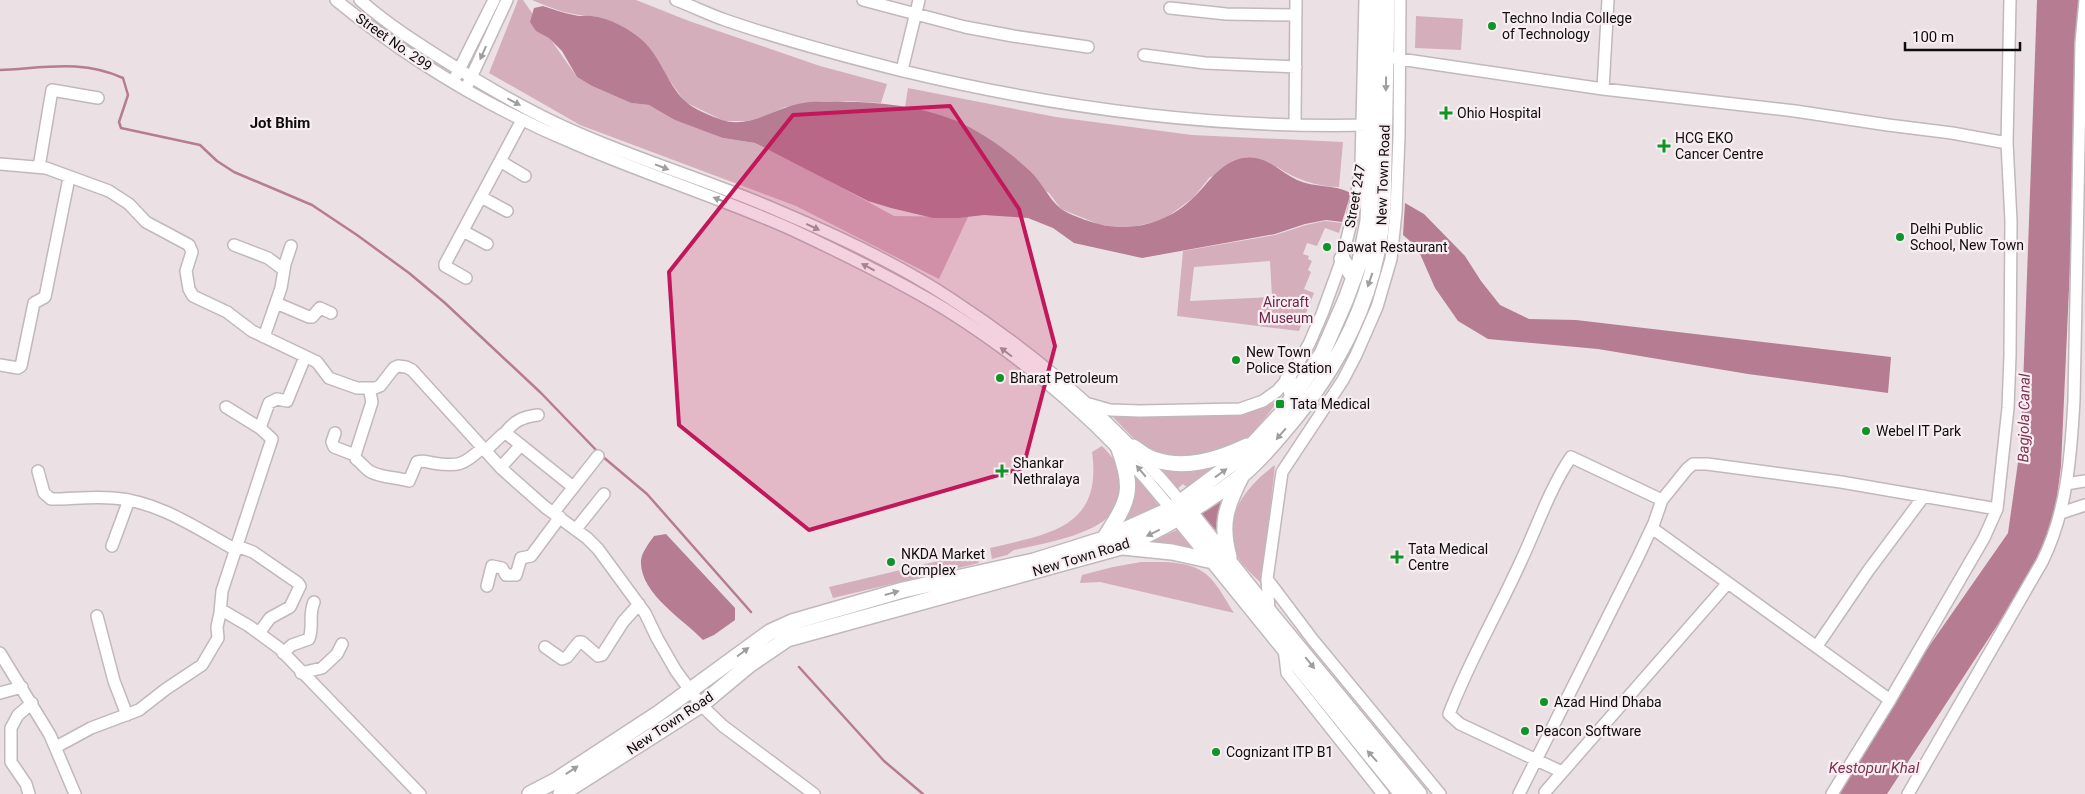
<svg xmlns="http://www.w3.org/2000/svg" width="2085" height="794" font-family="Roboto,sans-serif">
<style>
.green{fill:#d5aebc;fill-rule:evenodd}
.water{fill:#b67c92}
.lines{fill:none;stroke-linecap:round;stroke-linejoin:round}
.stream{stroke:#b67c92;stroke-width:2.5}
.minor-casing{stroke:#c1b8bb;stroke-width:14}
.major-casing{stroke:#c1b8bb;stroke-width:18}
.minor{stroke:#fff;stroke-width:11}
.major{stroke:#fff;stroke-width:15}
.oneway{fill:#9f9e9e}
.marked{fill:#c2185b;fill-opacity:0.2;stroke:#c2185b;stroke-width:4;stroke-linejoin:round}
.poi-dot{fill:#0e9427;stroke:#f8eef1;stroke-width:2}
.labels{text-anchor:middle;dominant-baseline:central;stroke-width:4.5;stroke-linejoin:round;paint-order:stroke}
.poi-label{font-size:14px;fill:#0f0c0d;stroke:#f8eef1;text-anchor:start}
.street-label{font-size:14px;fill:#0f0c0d;stroke:#f8eef1}
.park-label{font-size:14px;fill:#6d2547;stroke:#f8eef1}
.neighbourhood-label{font-size:15px;font-weight:bold;fill:#0f0c0d;stroke:#f8eef1}
.water-label{font-size:15px;font-style:italic;fill:#7c3354;stroke:#f8eef1}
</style>
<rect width="100%" height="100%" fill="#ebe1e4"/>
<path class="green" d="M518 0H523L577 77 592 86 631 103 649 105 723 138 755 143 804 167 894 216 968 217 939 279 796 206 580 125 489 73Z
M532 0H636L689 21 820 66 887 84 881 103 847 101 785 107 763 117 747 121H724L685 102 667 77 594 16C571 16 553 9 532 0Z
M1416 16 1463 19 1461 50 1415 48Z
M908 88 1056 117 1192 135 1343 142 1339 187C1315 186 1297 180 1277 167L1210 177 1193 198 1163 220 1124 229 1098 224 1061 209 1049 193 905 107Z
M1325 221 1342 223 1339 233 1325 228 1317 246 1307 243 1303 254 1309 256 1308 259 1312 261 1308 270 1311 272 1304 289 1314 293 1299 331 1177 316 1183 251 1275 235 1306 225ZM1270 261 1272 297 1190 301 1194 267Z
M1279 400 1250 437 1232 445 1190 458 1151 453 1140 445 1112 416 1169 417 1235 415 1262 408Z
M1102 446C1115 459 1126 474 1120 493 1118 501 1116 508 1111 514 1092 536 1041 544 1014 550L1007 555 992 559 990 548C1047 534 1103 529 1092 452Z
M1223 462 1189 489 1183 484 1177 489 1160 467Z
M1275 465 1262 584C1254 576 1244 567 1238 558 1218 521 1246 486 1275 465Z
M1136 475 1159 506 1118 526 1134 476Z
M1177 530 1201 556 1143 545Z
M976 552 979 563 833 598 829 587Z
M1141 562C1162 562 1189 560 1206 574 1218 584 1226 601 1234 613L1100 582 1080 583 1082 575 1113 567Z"/>
<path class="water" d="M2037 0H2082L2061 466 2051 543 1887 794H1826L2008 533 2021 441Z
M543 6C553 9 563 13 574 15 580 17 586 15 592 16 609 18 630 29 642 40 661 57 667 84 685 101 693 109 711 116 722 120 750 129 776 107 803 103 812 101 822 102 831 102 872 101 915 105 954 120 981 131 1010 152 1031 172 1042 183 1049 199 1060 208 1067 214 1090 222 1099 224 1132 233 1169 222 1193 198 1209 183 1219 163 1243 158 1266 154 1278 171 1297 180 1315 188 1334 184 1351 193L1342 222 1326 220 1305 224 1275 234 1142 258 1074 243 1053 228 1028 218 984 215 958 218H933L891 208 868 201 755 143 723 138 675 120 649 105 631 103 592 86 577 77 562 51 549 38 536 31 530 22 534 8Z
M1405 203 1424 214 1465 256 1481 281 1500 305 1529 319 1576 320 1891 357 1888 393 1748 374 1598 349 1488 339 1458 321 1435 288 1417 247 1403 235Z
M1222 494 1221 536 1199 512Z
M666 534 735 608V620L714 635 703 640C682 618 639 593 641 560 642 552 649 543 654 536Z"/>
<g class="lines">
<path class="stream" d="M0 70C44 68 82 59 123 78L128 95 119 122 121 128 200 145 217 161 234 172 312 205 357 235 409 273 445 303 541 393 598 452
M602 456 647 494 751 612
M799 667 884 761 923 794"/>
<defs>
<path id="minor" d="M336 0C409 60 491 109 578 145 650 176 724 199 795 231 846 255 897 280 945 309 1030 362 1109 431 1171 509
M360 0C387 24 417 43 447 62 490 89 534 115 580 134 646 163 716 183 781 212 838 236 900 265 951 299 1037 355 1115 423 1181 502
M676 0C692 6 708 14 725 20 783 40 843 56 903 71 1057 108 1214 129 1372 125
M863 0 965 27 1013 36 1088 47
M1170 8 1226 14 1296 15
M1144 55 1205 63 1296 67
M1393 58 1603 89 1795 111 1888 125 1952 133 2007 143
M902 70 919 0
M456 76 494 0
M468 84 507 0
M1603 89 1608 0
M1295 125 1296 0
M500 161 525 176
M0 164 46 168 109 191 129 204 146 222 189 245 192 252 186 271 189 289 193 296 227 312 252 331 317 362 329 378 357 388H375L380 386 394 368 398 366 406 367 412 370 502 469 545 507 587 538 598 549 645 613 657 638 676 671 701 705 723 726 814 794
M39 167 52 90 98 98
M481 197 507 211
M463 231 487 244
M234 245 268 258 284 270
M466 278 445 266V264L522 120
M276 303 309 317H312L320 308 331 313
M264 337 281 288 285 264 291 246
M0 365 18 368 21 366 34 303 45 297 69 178
M1089 404 1110 410 1140 411 1240 409 1263 401 1277 391 1291 375 1309 344 1322 314 1342 259 1355 206 1361 164 1365 0
M260 428 269 403 277 399 287 401 305 357
M335 433 332 442 334 447 355 455 372 402 369 388
M505 433C514 421 522 417 538 415
M485 451 503 434H507L573 487
M355 455 356 459C362 463 365 469 371 472 383 478 396 477 409 481L417 462C423 460 427 462 433 463 458 467 464 465 482 448
M501 467 521 445
M38 471 44 493 51 499C72 499 93 496 113 498 158 501 198 529 236 550
M2066 484 2085 481
M554 512 598 456
M2061 513 2085 505
M1652 528 1890 700
M576 529 604 494
M112 546 129 500
M237 546 253 552 298 583 300 586 290 607 270 618 259 633
M1267 579 1313 640 1440 794
M487 586 492 566 502 568 506 575H516L521 558 531 556 560 517
M1269 611 1267 579 1282 472 1343 380 1356 355 1377 307 1391 259 1396 212 1399 136 1400 0
M220 613 222 591 272 439 260 428 226 407
M97 616 114 681 127 715
M1817 646 1868 571 1924 496
M545 647 562 659 567 657 579 642H582L598 656 602 655 623 622 639 604
M1284 648 1287 673 1383 794
M0 653 50 735 75 794
M283 653 292 645 309 639C314 625 308 616 314 602
M301 673 322 668 337 654 342 644
M0 693 22 687
M56 747 91 728 139 710 166 689 202 665 218 638 217 627 220 613 225 612 249 626 279 648 420 794
M1562 772 1460 724 1449 714C1469 661 1498 612 1521 561 1537 527 1550 488 1571 457L1662 500
M1545 792 1727 584
M29 794 26 784 11 762V728L18 715 32 703
M1519 794 1637 559 1654 523 1662 500 1687 469 1693 464H1707L1841 482 1997 509
M1832 794 1890 700 1984 538 1997 509 2008 408 2010 356 2011 221 2007 143 2010 0
M1908 794 2042 562C2067 512 2071 455 2074 400L2081 43 2085 0"/>
<path id="major" d="M1342 259 1354 278
M1288 379 1293 398
M1133 447C1139 451 1146 457 1153 459 1185 470 1217 460 1247 446
M1184 505 1270 613 1419 794
M1172 510 1402 794
M1104 539C1128 501 1135 492 1119 449
M1123 547 1172 552 1213 561
M1229 557C1220 524 1226 507 1241 477
M530 794 555 781 659 713 770 632 792 622 903 590 1034 561 1104 539 1171 509 1241 457 1282 413 1322 354 1346 299 1360 261 1368 221 1372 125 1373 0
M561 794 701 705 749 665 787 639 1121 547C1162 529 1200 507 1236 480 1254 466 1269 449 1284 431 1339 367 1376 297 1383 210L1387 0"/>
</defs>
<use href="#minor" class="minor-casing"/>
<use href="#major" class="major-casing"/>
<use href="#minor" class="minor"/>
<use href="#major" class="major"/>
</g>
<defs><path id="oneway-solid" d="M-6-.8H1V-3.2L6.5 0L1 3.2V.8H-6Z" transform="scale(1.25)"/></defs>
<g class="oneway">
<use href="#oneway-solid" transform="translate(483 53) rotate(114)"/>
<use href="#oneway-solid" transform="translate(1386 84) rotate(91)"/>
<use href="#oneway-solid" transform="translate(514 102) rotate(28)"/>
<use href="#oneway-solid" transform="translate(662 167) rotate(21)"/>
<use href="#oneway-solid" transform="translate(720 200) rotate(-159)"/>
<use href="#oneway-solid" transform="translate(813 227) rotate(25)"/>
<use href="#oneway-solid" transform="translate(868 267) rotate(-152)"/>
<use href="#oneway-solid" transform="translate(1370 280) rotate(109)"/>
<use href="#oneway-solid" transform="translate(1006 352) rotate(-143)"/>
<use href="#oneway-solid" transform="translate(1281 434) rotate(131)"/>
<use href="#oneway-solid" transform="translate(1141 471) rotate(-130)"/>
<use href="#oneway-solid" transform="translate(1221 473) rotate(-36)"/>
<use href="#oneway-solid" transform="translate(1153 533) rotate(154)"/>
<use href="#oneway-solid" transform="translate(892 593) rotate(-16)"/>
<use href="#oneway-solid" transform="translate(743 652) rotate(-37)"/>
<use href="#oneway-solid" transform="translate(1310 663) rotate(51)"/>
<use href="#oneway-solid" transform="translate(1372 756) rotate(-132)"/>
<use href="#oneway-solid" transform="translate(572 770) rotate(-33)"/>
</g>
<path class="marked" d="M950 106 1019 209 1055 346 1023 468 809 530 679 425 669 272 793 115Z"/>
<g class="poi-dot">
<circle cx="1492" cy="26" r="5"/>
<path d="M1443.5 105.5h5v5h5v5h-5v5h-5v-5h-5v-5h5z"/>
<path d="M1661.5 138.5h5v5h5v5h-5v5h-5v-5h-5v-5h5z"/>
<circle cx="1900" cy="237" r="5"/>
<circle cx="1327" cy="247" r="5"/>
<circle cx="1236" cy="360" r="5"/>
<circle cx="1000" cy="378" r="5"/>
<rect x="1275" y="399" width="10" height="10" rx="2.5"/>
<circle cx="1866" cy="431" r="5"/>
<path d="M999.5 463.5h5v5h5v5h-5v5h-5v-5h-5v-5h5z"/>
<path d="M1394.5 549.5h5v5h5v5h-5v5h-5v-5h-5v-5h5z"/>
<circle cx="891" cy="562" r="5"/>
<circle cx="1544" cy="702" r="5"/>
<circle cx="1525" cy="731" r="5"/>
<circle cx="1216" cy="752" r="5"/>
</g>
<g class="labels">
<g class="poi-label">
<text x="1502" y="18">Techno India College<tspan x="1502" dy="16">of Technology</tspan></text>
<text x="1457" y="113">Ohio Hospital</text>
<text x="1675" y="138">HCG EKO<tspan x="1675" dy="16">Cancer Centre</tspan></text>
<text x="1910" y="229">Delhi Public<tspan x="1910" dy="16">School, New Town</tspan></text>
<text x="1337" y="247">Dawat Restaurant</text>
<text x="1246" y="352">New Town<tspan x="1246" dy="16">Police Station</tspan></text>
<text x="1010" y="378">Bharat Petroleum</text>
<text x="1290" y="404">Tata Medical</text>
<text x="1876" y="431">Webel IT Park</text>
<text x="1013" y="463">Shankar<tspan x="1013" dy="16">Nethralaya</tspan></text>
<text x="1408" y="549">Tata Medical<tspan x="1408" dy="16">Centre</tspan></text>
<text x="901" y="554">NKDA Market<tspan x="901" dy="16">Complex</tspan></text>
<text x="1554" y="702">Azad Hind Dhaba</text>
<text x="1535" y="731">Peacon Software</text>
<text x="1226" y="752">Cognizant ITP B1</text>
</g>
<g class="street-label">
<text transform="translate(394 42) rotate(35)">Street No. 299</text>
<text transform="translate(1383 175) rotate(-88)">New Town Road</text>
<text transform="translate(1355 196) rotate(-80)">Street 247</text>
<text transform="translate(1081 557) rotate(-17)">New Town Road</text>
<text transform="translate(670 723) rotate(-34)">New Town Road</text>
</g>
<g class="park-label">
<text x="1286" y="302">Aircraft<tspan x="1286" dy="16">Museum</tspan></text>
</g>
<g class="neighbourhood-label">
<text x="280" y="123">Jot Bhim</text>
</g>
<g class="water-label">
<text transform="translate(2024 418) rotate(-89)">Bagjola Canal</text>
<text x="1874" y="768">Kestopur Khal</text>
</g>
</g>
<path d="M1905 42v8h115v-8" fill="none" stroke="#0f0c0d" stroke-width="2.5"/>
<text x="1912" y="42" font-size="15" fill="#0f0c0d" stroke="#f8eef1" stroke-width="4" paint-order="stroke">100 m</text>
</svg>
